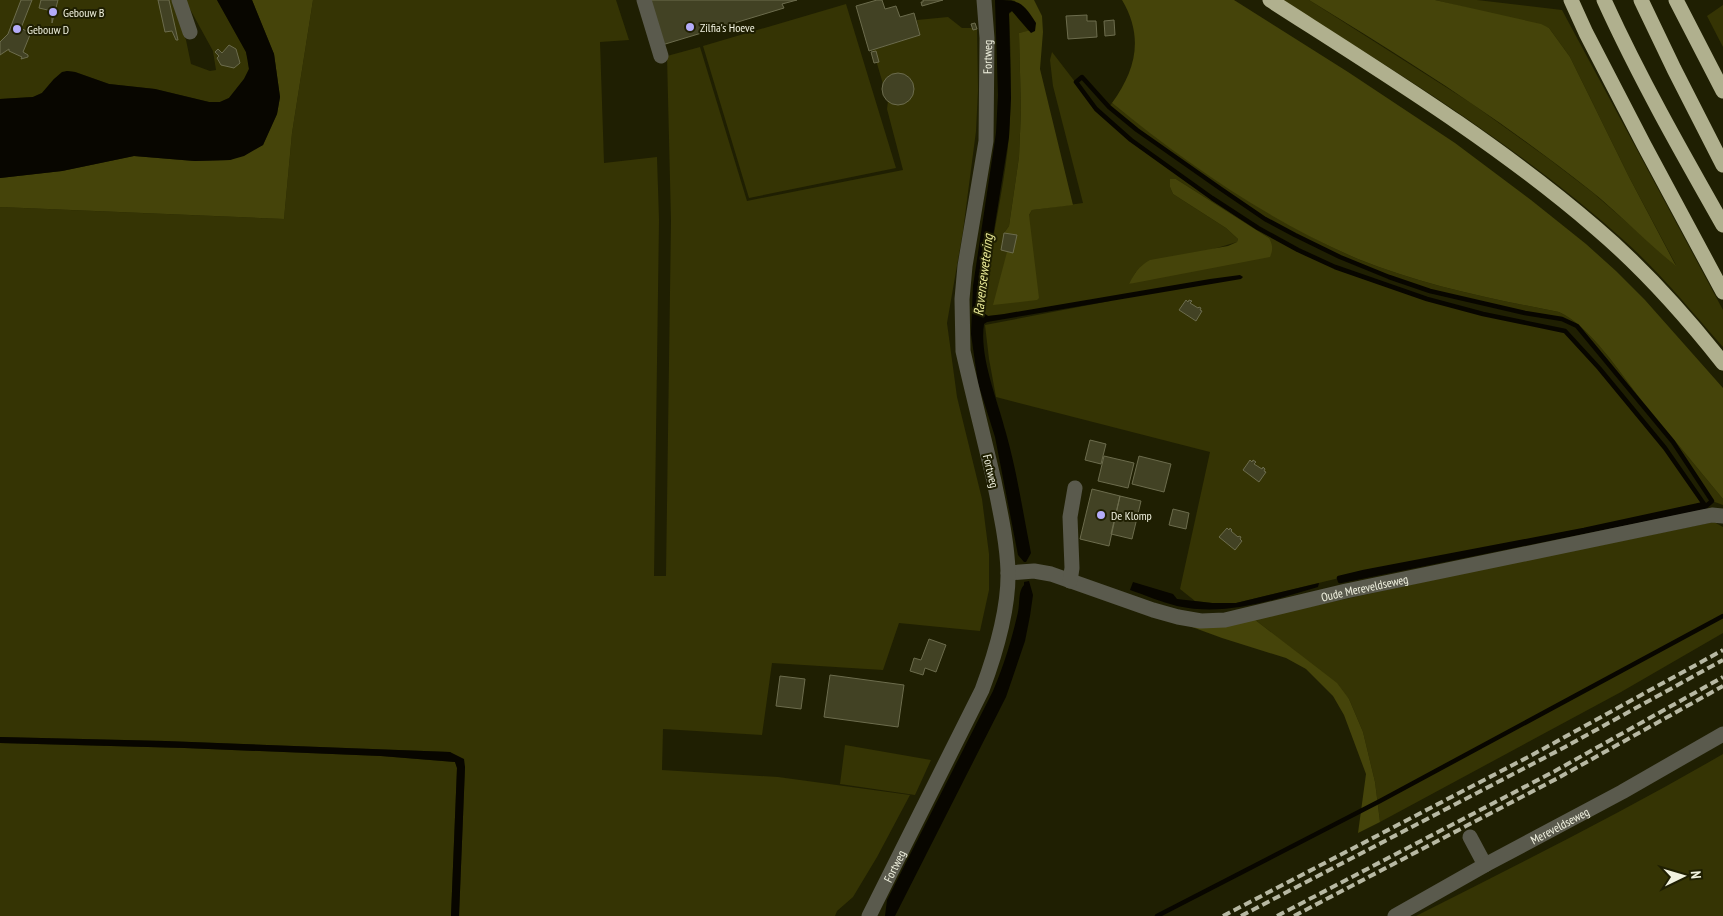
<svg xmlns="http://www.w3.org/2000/svg" width="1723" height="916" font-family="'PT Sans Narrow',sans-serif">
<style>
.green{fill:#353404;fill-rule:evenodd}
.forest{fill:#45440a}
.water{fill:#080600}
.lines{fill:none;stroke-linecap:round;stroke-linejoin:round}
.stream{stroke:#080600;stroke-width:4.5}
.building{fill:#424224;stroke:#6c6c4d}
.minor{stroke:#5a5a4d;stroke-width:15}
.highway{stroke:#b0b08e;stroke-width:15}
.rail{stroke:#b7b8a3;stroke-width:4;stroke-dasharray:8 4;stroke-linecap:butt}
.poi-dot{fill:#b4acf9;stroke:#1f1f02;stroke-width:2}
.labels{text-anchor:middle;dominant-baseline:central;stroke-width:4;stroke-linejoin:round;paint-order:stroke}
.poi-label{font-size:12px;fill:#f1f2e0;stroke:#1f1f02;text-anchor:start}
.street-label{font-size:12px;fill:#f1f2e0;stroke:#1f1f02}
.water-label{font-size:14px;font-style:italic;fill:#eaea97;stroke:#1f1f02}
</style>
<rect width="100%" height="100%" fill="#1f1f02"/>
<path class="green" d="M0 0H173L186 40 191 64 210 71 216 70 213 51 185 0H217L246 52 248 59 249 69 244 79 229 98 220 102H209L155 89 109 84 75 72 67 71 54 79 42 93 33 97 0 99Z
M313 0H616L629 40 600 42 604 163 657 157 659 220 654 576H666L671 221 667 56 700 47 747 201 903 170 887 109 888 101 873 50 920 35 917 20 948 17 962 28H977L978 90 976 131 963 231 947 323 957 397 982 499 989 554V590L980 631 899 623 883 670 772 663 762 735 663 729 662 770 778 777 910 795 877 857 853 897 837 911 835 916H459L465 767 450 752 165 741 0 737V207L284 219 292 133Z
M1281 0H1309L1471 103 1549 159 1592 192 1676 265 1629 177 1570 57 1549 28 1435 0H1477L1562 10 1723 310V347C1692 312 1662 275 1628 244 1523 149 1401 74 1281 0Z
M846 4 896 168 749 198 703 46Z
M1723 5V47L1707 16Z
M1012 11 1029 31 1019 33 1021 111 1019 157 1009 226 1004 233 1001 250 1007 252 1032 210 1083 203 1053 86 1050 60 1052 52 1096 109 1131 140 1189 183 1258 228 1285 243 1335 267 1427 299 1483 314 1565 331 1599 368 1665 448 1704 504 1584 530 1364 572 1236 603H1212L1195 601 1180 589 1210 452 996 397 989 359 985 325 1110 301 1109 297 1004 315 988 316 984 313C987 253 1004 195 1009 136 1012 96 1011 55 1009 14ZM1171 179H1176L1269 238 1129 284 1136 272 1237 242 1238 239 1226 228 1173 194 1170 187Z
M1112 103C1143 128 1175 150 1207 172 1255 205 1304 236 1358 259 1422 285 1492 299 1559 312 1590 326 1621 374 1642 401 1669 434 1696 466 1723 499V505L1712 501 1673 442 1577 326 1562 319 1525 313 1430 291 1389 277 1340 257 1265 219 1198 173 1137 130 1109 107Z
M1714 522 1723 527V633L1621 692 1380 822 1375 782 1363 732 1349 699 1295 651 1254 619 1483 569Z
M0 743 185 748 381 756 455 762 457 768 451 916H0Z
M845 745 931 760 915 795 840 784Z
M1723 754V916H1416C1519 864 1623 812 1723 754Z"/>
<path class="forest" d="M252 0H313L292 133 284 219 0 207V178L62 171 134 156 194 161 230 160 263 145 277 114 280 97 274 54Z
M1011 0H1034L1042 16 1043 32 1040 69 1073 205 1032 210 1029 215 1039 298 1037 300 993 305 1007 252 1001 250 1004 233 1009 226 1019 157 1021 111 1019 33 1035 29 1015 1Z
M1122 0H1234L1348 72 1455 143 1531 200 1586 244 1616 271 1645 300 1723 388V499C1696 466 1669 434 1642 401 1621 374 1590 326 1559 312 1492 299 1422 285 1358 259 1269 221 1187 164 1112 103 1136 70 1144 37 1122 0Z
M1309 0H1435L1541 24 1549 28 1570 57 1629 177 1676 266C1647 243 1621 215 1591 191 1502 120 1406 59 1309 0Z
M1170 179H1176L1269 238C1273 245 1273 250 1270 257L1129 284C1134 274 1139 266 1150 260L1228 246 1237 242 1238 239 1226 228 1173 194 1170 187Z
M1162 616 1254 619 1337 683 1349 699 1363 732 1375 782 1380 822 1358 833 1366 774 1344 715 1333 696 1306 669 1286 658 1222 638Z"/>
<path class="water" d="M217 0H252L274 54 280 97 277 114 263 145 244 156 230 160 195 161 134 156 62 171 0 178V99L33 97 42 93 54 79 62 72 67 71 75 72 109 84 155 89 209 102H220L229 98 244 79 249 69 246 52Z
M995 0C1019 0 1023 2 1036 23L1035 31 1031 33 1012 11 1009 13 1011 98 1009 137 985 286V314L988 316 1004 314 1210 279 1240 275 1243 277 1241 279 987 322 984 324C979 357 998 401 1006 433 1017 472 1023 513 1031 553L1026 562H1024L1018 555 995 437 978 383 971 334 973 286 996 133 998 95Z
M1029 581 1033 595 1030 616 1025 641 1006 697 895 916H885L887 900 993 691C1004 665 1012 639 1018 612 1020 603 1018 591 1024 585V582Z
M1133 582 1173 594 1177 599 1212 603H1236L1319 583 1318 587C1272 600 1226 617 1177 606 1161 602 1145 595 1130 590Z
M0 737 165 741 450 752 464 759 465 767 459 916H451L457 768 455 762 381 756 185 748 0 743Z"/>
<g class="lines">
<path class="stream" d="M1082 77 1109 107 1137 130 1221 189 1265 219 1295 235 1340 257 1389 277 1430 291 1525 313 1562 319 1577 326 1673 442 1712 501 1705 507 1340 581 1339 578 1364 572 1584 530 1704 504 1665 448 1599 368 1565 331 1483 314 1427 299 1335 267 1298 250 1258 228 1212 198 1131 140 1096 109 1076 82Z
M1157 916 1380 801 1723 616"/>
</g>
<path class="building" d="M21 0H32L21 28 26 31 34 25 23 52 28 55V57L21 59 22 57 9 51V49L0 55V42L8 34Z
M41 0H58L52 23V11L39 8Z
M158 0H169L178 40H176L172 31 165 32Z
M649 0H797L782 4 784 8 662 45Z
M877 0H882L885 9 896 6 900 17 914 13 920 35 869 51 856 6Z
M923 0H943L922 6 921 2H923Z
M1087 15V21H1096L1097 37 1068 39 1066 16Z
M1114 20 1115 35 1105 36 1104 21Z
M975 23 977 29 973 30 971 24Z
M229 45 236 49 240 63 234 68 221 65 217 58 219 56 215 52 218 49 222 53Z
M876 51 879 62 874 63 871 52Z
M882 89a16 16 0 1 1 32 0a16 16 0 1 1-32 0Z
M1004 233 1017 235 1013 253 1001 250Z
M1186 300 1188 302 1189 300 1192 301 1190 303 1198 308 1199 307 1201 308 1200 310 1202 311 1196 321 1179 310Z
M1090 440 1106 444 1101 464 1085 460Z
M1104 456 1134 463 1128 488 1098 481Z
M1139 456 1171 464 1164 492 1132 484Z
M1250 460 1252 462 1253 460 1256 462 1254 464 1262 469 1263 467 1265 469 1264 471 1266 472 1259 482 1243 470Z
M1092 489 1120 496 1109 546 1080 539Z
M1120 496 1141 501 1132 539 1111 534Z
M1173 509 1189 513 1186 529 1169 525Z
M1227 528 1229 530 1230 528 1232 530 1231 531 1238 537 1239 536 1241 537 1240 539 1242 541 1235 550 1219 537Z
M929 639 946 645 936 672 925 668 923 675 910 671 914 658 921 660Z
M830 675 904 685 898 727 824 717Z
M780 676 805 679 801 709 776 706Z"/>
<g class="lines">
<g class="minor">
<path d="M179 0 190 32"/>
<path d="M644 0 661 56"/>
<path id="s1" d="M1008 573 1034 571 1051 574 1153 610 1178 617 1201 621 1225 620 1346 591 1712 515 1723 516"/>
<path d="M1070 581 1072 568 1070 517 1075 488"/>
<path d="M1470 837 1485 865"/>
<path id="s2" d="M869 916 982 690C995 655 1009 609 1008 571 1007 541 1000 511 994 481 984 438 973 395 963 351L962 299 965 266 986 141 987 38 984 0"/>
<path id="s3" d="M1395 916 1485 865 1622 792 1723 734"/>
</g>
<path class="highway" d="M1270 0C1382 72 1495 141 1596 228 1643 268 1685 315 1723 363
M1571 0 1586 33 1644 145 1723 292
M1604 0C1639 77 1681 151 1723 225
M1641 0 1674 69 1723 165
M1676 0 1723 91"/>
<path class="rail" d="M1223 916 1532 755 1723 650
M1241 916 1565 747 1723 660
M1277 916 1555 771 1723 677
M1294 916 1558 778 1723 686"/>
</g>
<g class="poi-dot">
<circle cx="53" cy="12" r="5"/>
<circle cx="690" cy="27" r="5"/>
<circle cx="17" cy="29" r="5"/>
<circle cx="1101" cy="515" r="5"/>
</g>
<g class="labels">
<g class="poi-label">
<text x="63" y="12">Gebouw B</text>
<text x="700" y="27">Zilfia's Hoeve</text>
<text x="27" y="29">Gebouw D</text>
<text x="1111" y="515">De Klomp</text>
</g>
<g class="street-label">
<text stroke="none"><textPath href="#s2" startOffset="896">Fortweg</textPath></text>
<text transform="translate(991 471) rotate(77)">Fortweg</text>
<text stroke="none"><textPath href="#s1" startOffset="368">Oude Mereveldseweg</textPath></text>
<text stroke="none"><textPath href="#s3" startOffset="188">Mereveldseweg</textPath></text>
<text stroke="none"><textPath href="#s2" startOffset="56">Fortweg</textPath></text>
</g>
<g class="water-label">
<text transform="translate(983 275) rotate(-83)">Ravensewetering</text>
</g>
</g>
<g transform="translate(1683 876) rotate(85)" stroke="#1f1f02" stroke-width="4" paint-order="stroke">
<path d="M0-4L9 19L0 12L-9 19Z" fill="#f1f2e0"/>
<text y="-8" font-size="14" font-weight="bold" text-anchor="middle" fill="#f1f2e0">N</text>
</g>
</svg>
